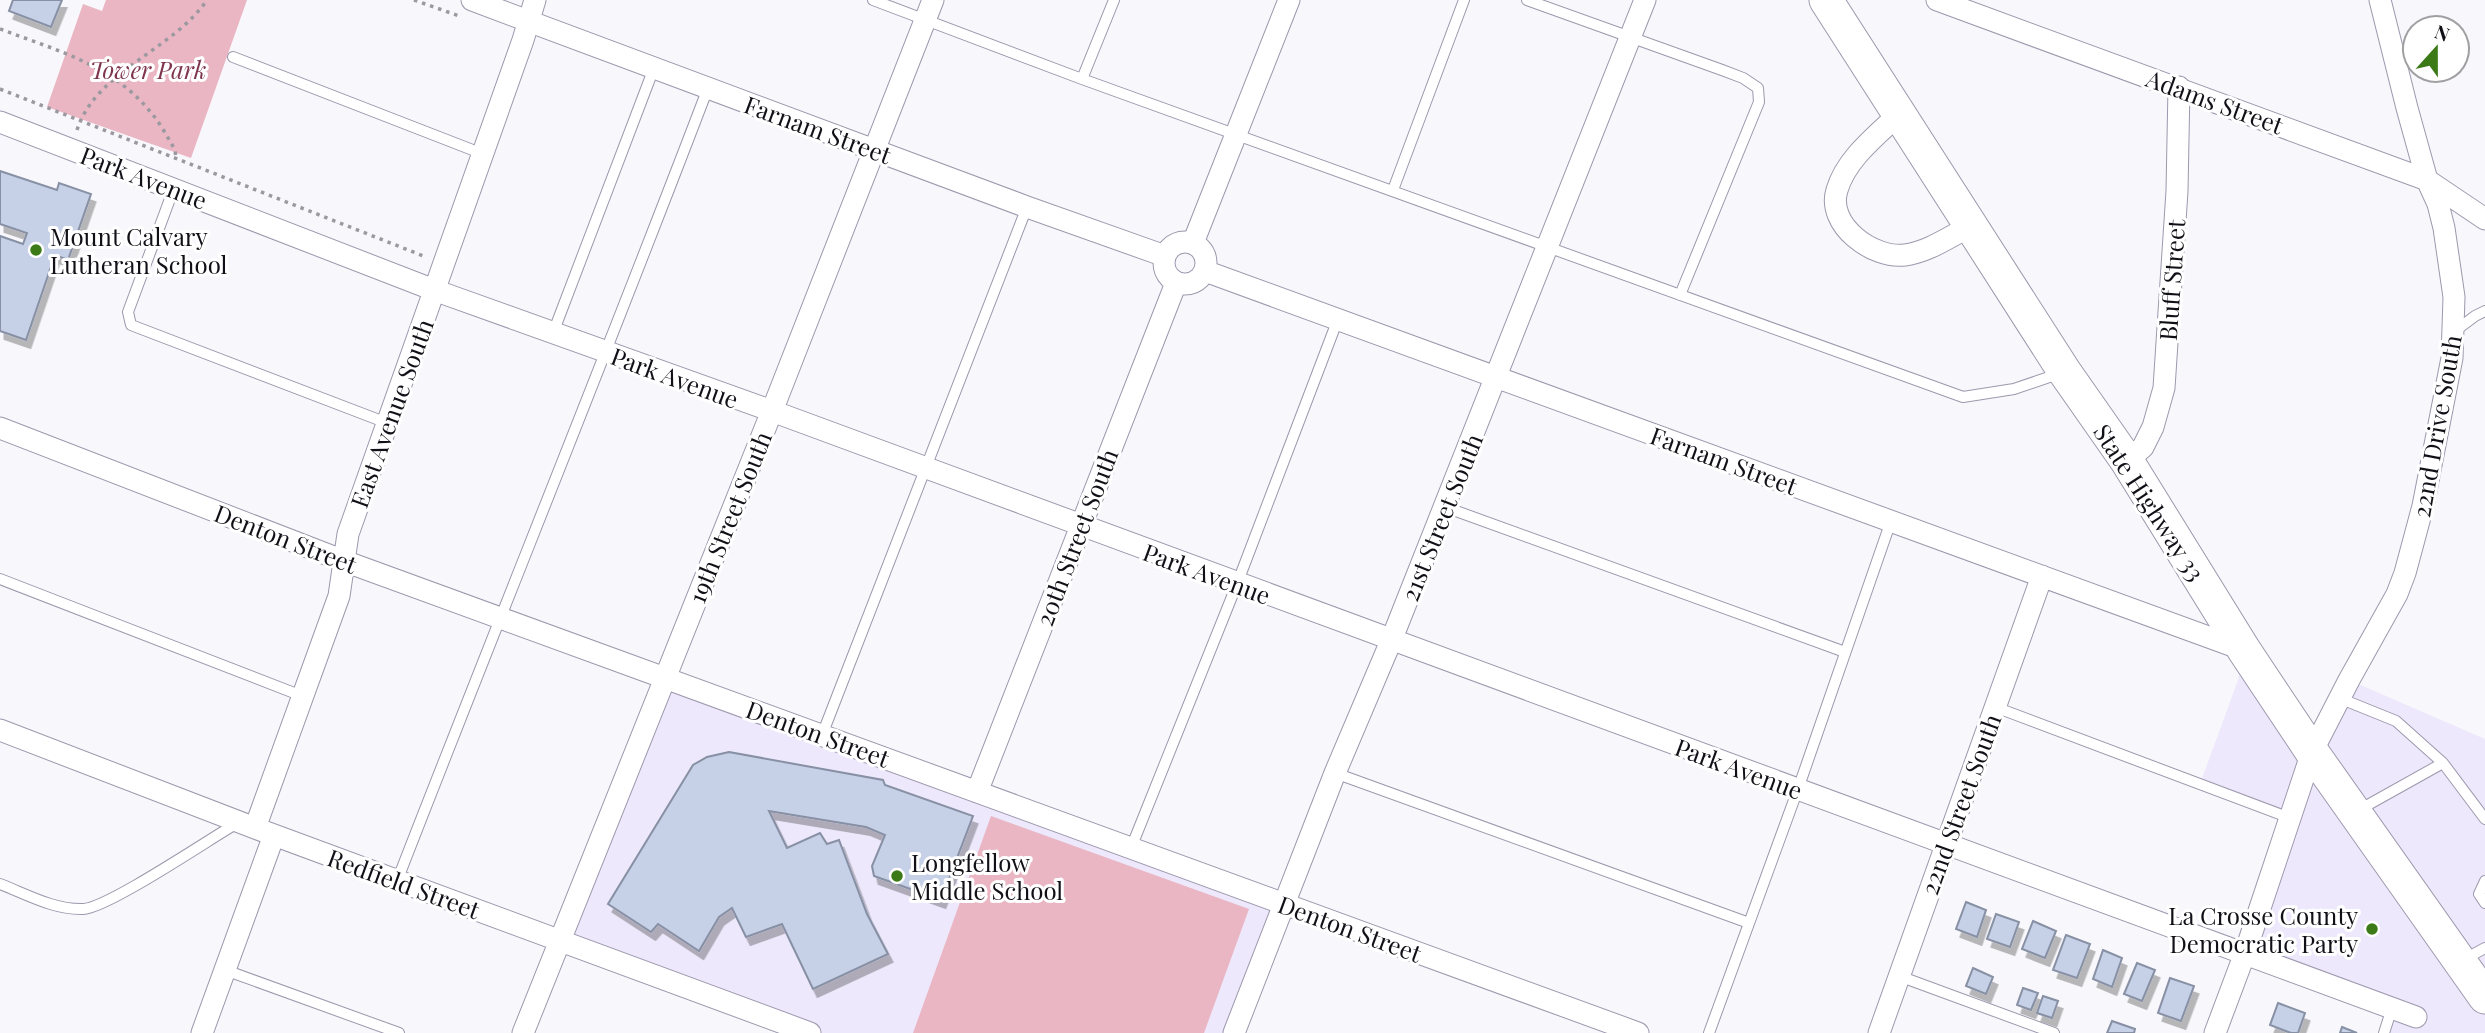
<svg xmlns="http://www.w3.org/2000/svg" width="2485" height="1033" font-family="'Playfair Display',serif">
<style>
.built{fill:#ede8fb}
.green{fill:#eab6c3}
.building{fill:#c6d0e6;stroke:#8790a4;stroke-width:2;filter:url(#shadow)}
.lines{fill:none;stroke-linecap:round;stroke-linejoin:round}
.lane-casing{stroke:#9d98ad;stroke-width:12}
.street-casing{stroke:#9d98ad;stroke-width:23}
.primary-casing{stroke:#9d98ad;stroke-width:35}
.path{stroke:#9b999f;stroke-width:3.5;stroke-dasharray:3.5 5;stroke-linecap:butt}
.lane{stroke:#fff;stroke-width:10}
.street{stroke:#fff;stroke-width:21}
.primary{stroke:#fff;stroke-width:33}
.poi-dot{fill:#3b7a17;stroke:#fff;stroke-width:2.5}
.labels{text-anchor:middle;dominant-baseline:central;stroke-width:6;stroke-linejoin:round;paint-order:stroke}
.park-label{font-size:24px;font-style:italic;fill:#7e344c;stroke:#fff}
.street-label{font-size:24px;fill:#121017;stroke:#fff}
.poi-label{font-size:24px;fill:#121017;stroke:#fff;text-anchor:start}
</style>
<defs>
<filter id="shadow"><feDropShadow dx="4.5" dy="8" stdDeviation="0" flood-color="#0004"/></filter>
</defs>
<rect width="100%" height="100%" fill="#f8f7fb"/>
<path class="built" d="M2244 650 2312 752 2349 680 2485 739V1033H2384L2392 1009 2245 953 2290 818 2200 784 2238 680Z
M665 677 1284 904 1234 1033H810L560 941Z"/>
<path class="green" d="M106 0H247L191 158 47 107 83 4 102 11Z
M991 816 1249 909 1204 1033H913Z"/>
<path class="building" d="M13 0H62L51 27 9 11Z
M0 171 57 190 59 183 91 194 68 260 55 255 26 340 0 331V236L23 244 27 233 0 224Z
M729 752 883 780 885 785 973 816 941 900 874 876 872 866 885 835 866 827 769 811 787 848 820 833 827 844 839 840 867 914 888 954 813 989 782 924 746 937 732 908 719 917 699 951 658 924 651 932 608 904 693 765 707 757Z
M1966 902 1986 910 1977 937 1956 929Z
M1996 914 2019 922 2010 947 1987 939Z
M2033 921 2056 931 2045 958 2022 949Z
M2066 935 2090 944 2077 978 2053 970Z
M2103 950 2122 958 2112 987 2093 979Z
M2137 963 2155 970 2142 1001 2124 994Z
M1973 968 1993 977 1986 994 1966 986Z
M2170 978 2194 986 2181 1021 2158 1013Z
M2023 988 2038 993 2031 1010 2017 1005Z
M2043 996 2058 1001 2052 1018 2037 1013Z
M2278 1003 2305 1013 2298 1033H2291L2270 1025Z
M2112 1021 2135 1029 2134 1033H2107Z
M2342 1027 2357 1033H2340Z"/>
<g class="lines">
<defs>
<path id="lane" d="M873 0 1082 79 1963 397 2014 389 2061 373
M1527 0 1722 70 1743 78 1758 88 1759 102 1680 295
M233 57 483 154
M1082 79 1114 0
M174 188 128 312 131 325 387 423
M1393 190 1464 0
M2455 331 2475 316 2485 311
M553 333 654 68
M1445 507 1845 652
M0 579 302 696
M2339 698 2396 721 2443 763 2485 819
M1995 707 2290 818
M822 735 1027 207
M1335 773 1749 923
M2357 811 2443 763
M1131 848 1237 584 1338 319
M397 881C500 616 607 353 708 88
M2485 881 2479 894 2485 903
M0 884C26 894 54 910 83 909 108 908 211 838 239 822
M2463 960 2485 948
M225 970 399 1033
M1899 976 2054 1033
M1709 1033 1798 789 1891 521
M2384 1033 2392 1008"/>
<path id="street" d="M472 0 1027 207 1165 256
M1937 0 2427 180 2485 219
M1898 115C1876 136 1846 159 1837 190 1826 225 1873 259 1905 255 1928 252 1949 237 1969 227
M0 122 434 290 772 411 2416 1017
M1164 263a21 21 0 1 1 42 0a21 21 0 1 1-42 0Z
M1193 243 1289 0
M1205 271 2244 650
M0 428 344 561 1638 1033
M2127 461 2143 447 2153 427 2164 388 2177 191 2179 87
M0 730 255 828 810 1033
M977 792 1176 283
M255 828 339 596 348 534 523 40 535 0
M202 1033 274 835
M523 1033 772 411 933 0
M1234 1033 1335 773 1391 641 1645 0
M1879 1033 2042 576
M2215 1033 2245 953 2312 752 2349 680 2397 594 2405 573 2423 506 2452 358 2454 297 2444 228 2438 204 2427 180 2407 108 2380 0"/>
<path id="primary" d="M1826 0 2064 371 2127 461 2244 650 2312 752 2485 997"/>
</defs>
<use href="#lane" class="lane-casing"/>
<use href="#street" class="street-casing"/>
<use href="#primary" class="primary-casing"/>
<path class="path" d="M414 0 462 17
M0 29C53 49 110 64 148 109 159 121 167 136 175 150L176 158
M0 89 426 257
M77 130C96 71 173 50 207 0"/>
<use href="#lane" class="lane"/>
<use href="#street" class="street"/>
<use href="#primary" class="primary"/>
</g>
<g class="poi-dot">
<circle cx="36" cy="250" r="7"/>
<circle cx="897" cy="876" r="7"/>
<circle cx="2372" cy="929" r="7"/>
</g>
<g class="labels">
<g class="park-label">
<text x="148" y="69">Tower Park</text>
</g>
<g class="street-label">
<text transform="translate(2215 101) rotate(20)">Adams Street</text>
<text transform="translate(818 129) rotate(20)">Farnam Street</text>
<text transform="translate(144 177) rotate(21)">Park Avenue</text>
<text transform="translate(2171 280) rotate(-86)">Bluff Street</text>
<text transform="translate(675 377) rotate(20)">Park Avenue</text>
<text transform="translate(391 413) rotate(-70)">East Avenue South</text>
<text transform="translate(2436 426) rotate(-80)">22nd Drive South</text>
<text transform="translate(1724 460) rotate(20)">Farnam Street</text>
<text transform="translate(2150 502) rotate(57)">State Highway 33</text>
<text transform="translate(729 517) rotate(-68)">19th Street South</text>
<text transform="translate(1441 517) rotate(-68)">21st Street South</text>
<text transform="translate(1076 537) rotate(-69)">20th Street South</text>
<text transform="translate(286 538) rotate(21)">Denton Street</text>
<text transform="translate(1207 573) rotate(20)">Park Avenue</text>
<text transform="translate(818 733) rotate(20)">Denton Street</text>
<text transform="translate(1739 768) rotate(20)">Park Avenue</text>
<text transform="translate(1960 804) rotate(-70)">22nd Street South</text>
<text transform="translate(404 883) rotate(20)">Redfield Street</text>
<text transform="translate(1350 928) rotate(20)">Denton Street</text>
</g>
<g class="poi-label">
<text x="50" y="236">Mount Calvary<tspan x="50" dy="28">Lutheran School</tspan></text>
<text x="911" y="862">Longfellow<tspan x="911" dy="28">Middle School</tspan></text>
<text x="2358" y="915" text-anchor="end">La Crosse County<tspan x="2358" dy="28">Democratic Party</tspan></text>
</g>
</g>
<g transform="translate(2436 49) rotate(21)"><circle r="33" fill="#ffffff" stroke="#a09fa2" stroke-width="2"/>
<path d="M0-5L12 26L0 18L-12 26Z" fill="#3b7a17"/>
<text y="-10" font-size="19" font-weight="bold" text-anchor="middle" fill="#121017">N</text>
</g>
</svg>
